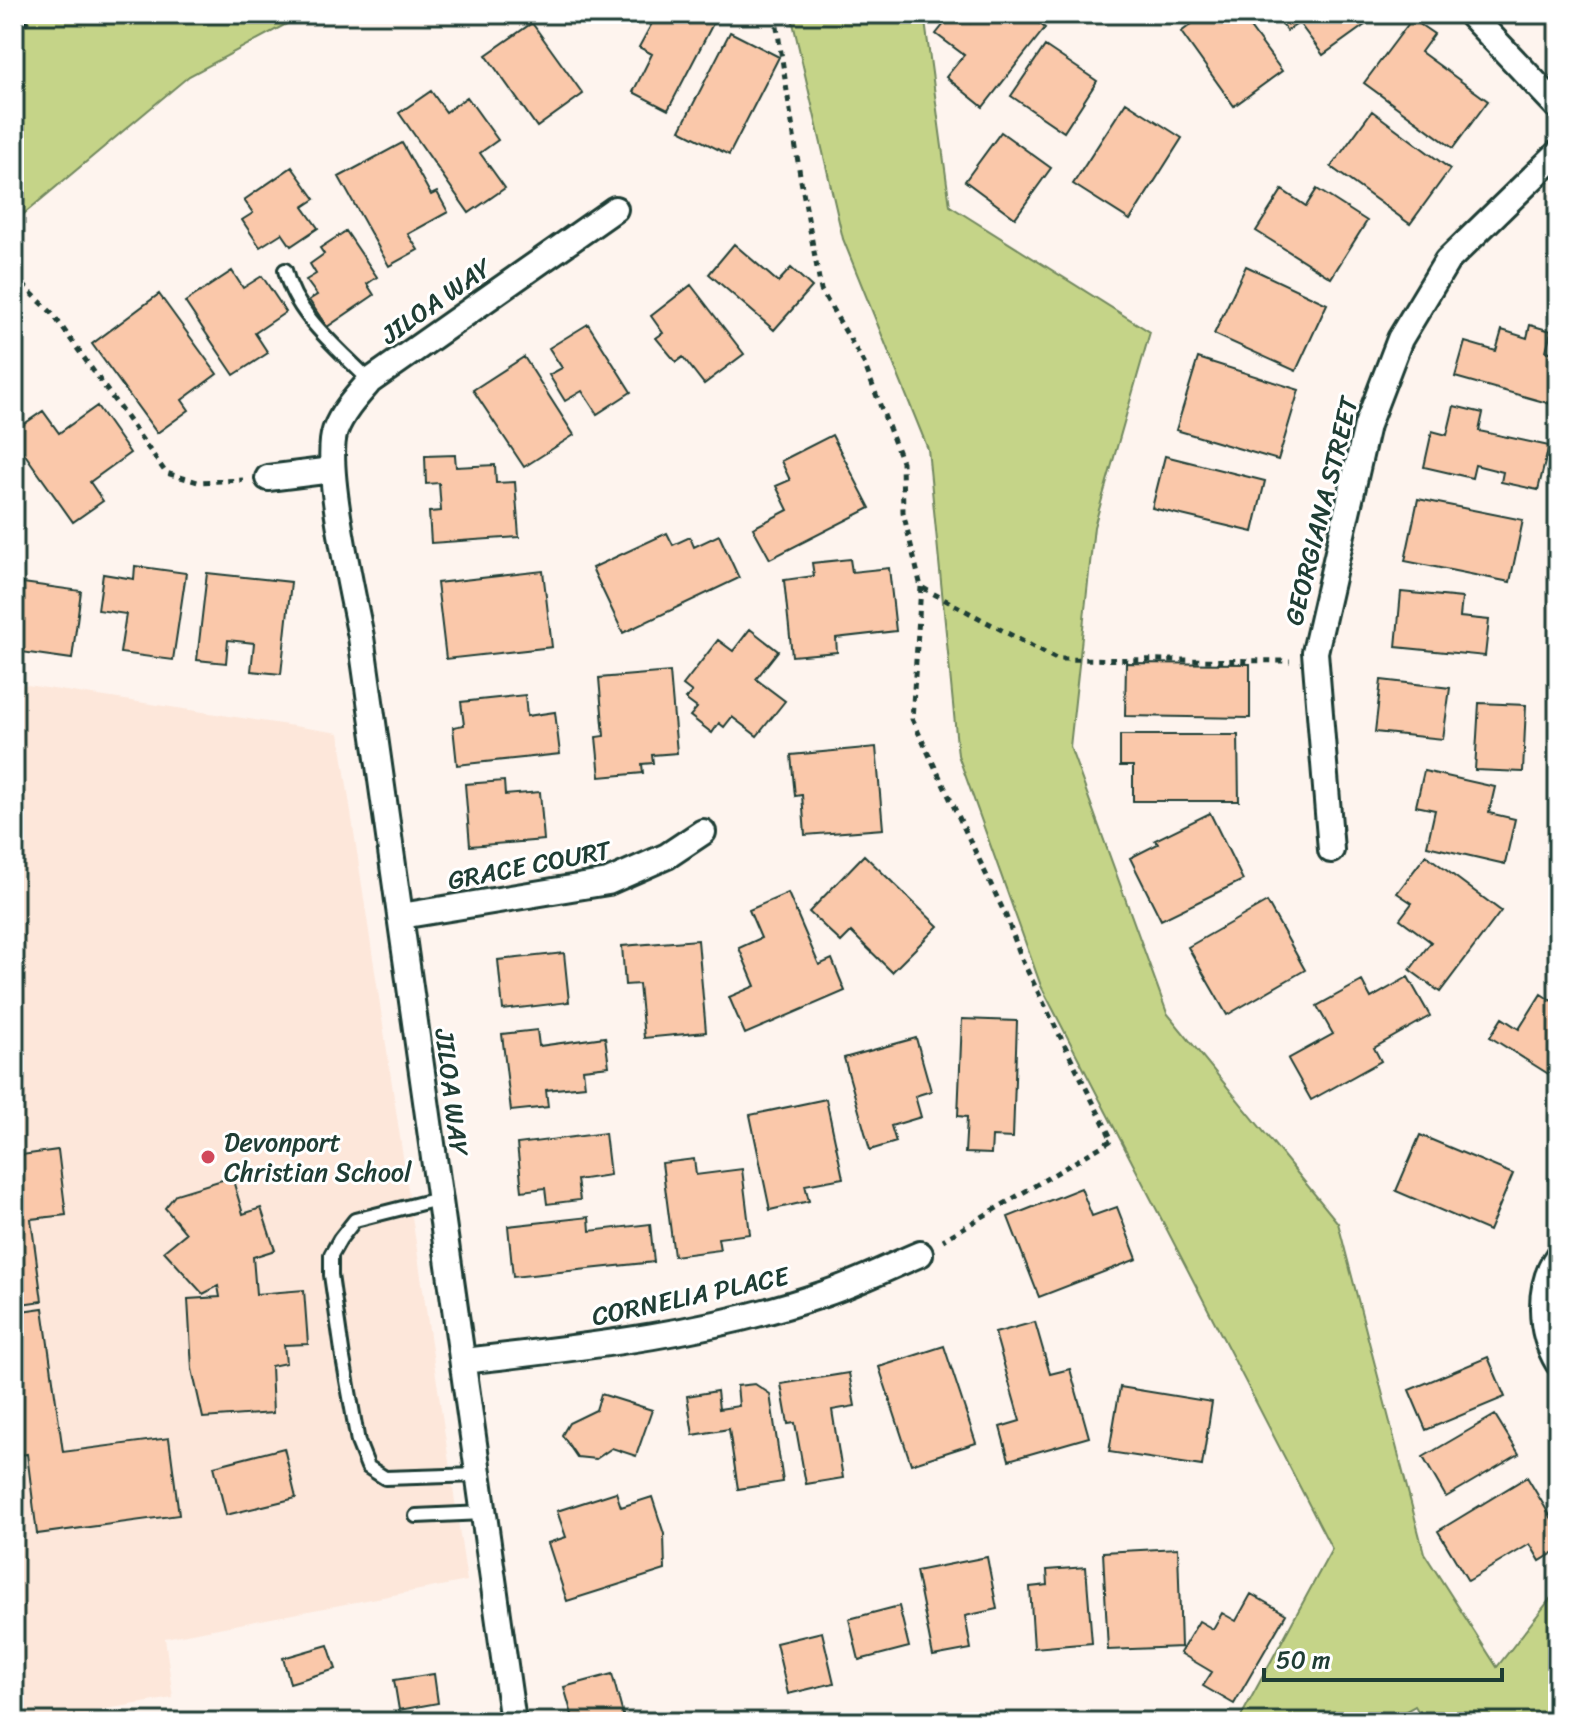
<svg xmlns="http://www.w3.org/2000/svg" width="1572" height="1736" font-family="Sriracha,sans-serif">
<style>
.built{fill:#fde7da}
.green{fill:#c5d488;stroke:#72885e;stroke-width:2}
.building{fill:#fac8aa;stroke:#1f3d34;stroke-width:2}
.lines{fill:none;stroke-linecap:round;stroke-linejoin:round}
.lane-casing{stroke:#1f3d34;stroke-width:18}
.street-casing{stroke:#1f3d34;stroke-width:30}
.path{stroke:#1f3d34;stroke-width:5;stroke-dasharray:6 6;stroke-linecap:butt}
.lane{stroke:#fff;stroke-width:12}
.street{stroke:#fff;stroke-width:24}
.poi-dot{fill:#d1495b;stroke:#fff;stroke-width:3}
.labels{text-anchor:middle;dominant-baseline:central;stroke-width:6;stroke-linejoin:round;paint-order:stroke}
.street-label{font-size:26px;fill:#1f3d34;stroke:#fff}
.poi-label{font-size:26px;fill:#1f3d34;stroke:#fff;text-anchor:start}
</style>
<rect width="100%" height="100%" fill="#fef4ee"/>
<filter id="ink" filterUnits="userSpaceOnUse"><feTurbulence type="fractalNoise" baseFrequency=".0125" numOctaves="2"/><feDisplacementMap in="SourceGraphic" scale="16" xChannelSelector="R" yChannelSelector="G"/><feConvolveMatrix kernelMatrix="1 2 1 2 8 2 1 2 1" color-interpolation-filters="sRGB"/></filter>
<g filter="url(#ink)">
<path class="built" d="M14 683 339 733 467 1581 165 1638 173 1698 88 1712 89 1722H14Z"/>
<path class="green" d="M14 14H305L189 76 14 222Z
M791 14H924L950 206 1150 332 1094 527 1070 747 1167 1013 1338 1223 1424 1553 1497 1667 1558 1589V1722H1425L1415 1706 1386 1722H1238L1332 1549 1041 986 958 755 928 449 843 239Z"/>
<path class="building" d="M657 14H718L668 110 633 92 652 54 639 47Z
M952 14H958L970 23 978 14H1028L1045 28 983 107 946 77 964 55 936 34Z
M1205 14H1240L1282 71 1234 106 1181 32Z
M1274 14H1374L1376 17 1323 55 1299 23 1287 31Z
M1545 14H1558V25Z
M1412 19 1434 34 1421 52 1488 101 1453 148 1364 83Z
M532 23 583 94 537 127 486 55Z
M730 32 779 57 729 155 680 130Z
M1045 46 1097 81 1064 132 1011 96Z
M431 91 446 112 467 97 498 140 480 153 505 188 469 213 399 113Z
M1126 102 1182 138 1130 220 1073 184Z
M1372 111 1450 169 1410 224 1331 167Z
M1001 132 1051 168 1015 218 965 181Z
M402 143 431 195 437 192 448 212 408 234 418 250 389 266 339 177Z
M292 167 315 199 303 207 318 228 291 246 282 233 260 247 242 220 253 213 244 200Z
M1317 189 1367 221 1331 278 1256 231 1282 190 1306 206Z
M346 231 377 277 367 284 374 295 327 327 309 300 317 295 306 280 316 274 310 264 324 254 320 248Z
M734 244 778 282 791 268 812 287 774 330 709 274Z
M1246 266 1327 304 1296 371 1214 334Z
M232 271 243 288 262 276 286 312 255 333 268 353 234 375 185 302Z
M691 285 744 354 704 384 683 357 676 362 656 338 663 333 651 316Z
M159 294 217 374 182 400 189 410 157 433 92 344Z
M588 324 631 392 597 414 582 391 565 401 549 375 562 368 549 348Z
M1530 325 1551 331 1546 351 1558 354V406L1455 377 1465 342 1496 351 1502 330 1527 338Z
M524 357 574 435 524 467 473 390Z
M1198 358 1299 390 1278 460 1176 430Z
M97 406 130 453 90 482 103 501 73 522 14 439V431L43 411 59 433Z
M1454 406 1483 413 1479 431 1549 446 1538 490 1501 482 1503 472 1475 465 1472 478 1424 467 1432 431 1447 435Z
M832 435 870 508 770 559 753 528 788 510 776 486 790 480 781 461Z
M455 455 456 467 495 465 496 483 515 482 519 537 431 543 429 512 441 511 439 483 426 484 425 456Z
M1165 456 1265 481 1253 532 1152 508Z
M1418 499 1523 520 1510 582 1405 561Z
M667 533 673 545 690 537 694 547 719 535 739 578 623 633 592 568Z
M850 559 852 572 889 568 896 631 836 638 837 652 792 656 784 580 814 576 812 563Z
M135 566 186 573 173 660 120 653 126 614 98 610 103 574 134 579Z
M543 571 552 647 446 659 437 583Z
M207 573 291 582 281 674 251 671 254 643 228 640 226 663 197 660Z
M23 583 81 591 72 659 14 651V598L20 599Z
M1401 592 1462 598 1460 617 1489 620 1485 656 1396 647Z
M750 629 778 651 756 679 785 701 757 736 732 717 724 727 719 723 712 733 690 716 697 708 685 699 692 692 683 685 718 640 733 651Z
M1126 663 1250 664V718L1125 716Z
M670 672 677 753 652 755 653 763 642 764 643 773 600 777 596 737 604 736 599 678Z
M1381 680 1450 688 1443 739 1375 732Z
M525 695 527 716 555 712 560 754 457 765 453 727 464 725 461 702Z
M1479 703 1526 705 1523 772 1475 770Z
M1120 735H1238L1239 801H1133V766H1120Z
M876 747 883 829 805 835 802 795 795 796 791 755Z
M1424 771 1495 787 1489 813 1515 819 1505 864 1427 846 1435 810 1416 806Z
M504 781 505 795 540 792 544 840 470 846 465 784Z
M1210 813 1243 880 1161 920 1130 858 1158 844 1155 840Z
M864 855 938 926 892 972 851 932 841 942 809 912Z
M1426 855 1501 911 1440 992 1410 970 1431 942 1400 919 1412 903 1397 893Z
M788 893 819 965 832 959 845 991 745 1034 729 997 755 986 739 948 761 938 749 910Z
M1267 902 1305 970 1227 1015 1188 947Z
M698 940 706 1032 644 1038 639 984 625 985 622 946Z
M564 953 569 1002 503 1010 498 960Z
M1408 977 1430 1016 1374 1048 1381 1061 1311 1100 1288 1059 1333 1034 1317 1006 1362 981 1371 998Z
M1541 994 1558 1005V1080L1490 1037 1502 1018 1519 1029Z
M962 1019 1017 1021 1013 1138 992 1137 991 1154 965 1153 967 1117 958 1116Z
M537 1030 539 1046 605 1037 609 1066 583 1069 585 1086 546 1090 548 1107 511 1111 502 1034Z
M916 1038 931 1091 915 1096 921 1117 891 1126 896 1142 870 1150 844 1058Z
M826 1099 843 1178 805 1185 809 1201 770 1210 750 1115Z
M605 1133 610 1175 577 1180 580 1200 547 1204 545 1188 522 1191 517 1144Z
M1420 1135 1513 1174 1489 1231 1396 1191Z
M58 1150 66 1215 31 1219 42 1301 14 1305V1156Z
M694 1159 696 1175 742 1169 750 1234 718 1238 720 1250 674 1256 662 1163Z
M232 1177 243 1214 261 1208 275 1250 253 1257 256 1294 304 1290 308 1344 284 1345 286 1363 271 1366 273 1413 203 1418 192 1369 188 1299 220 1297 218 1286 203 1294 164 1251 186 1233 165 1208 176 1194Z
M1081 1188 1092 1216 1117 1207 1137 1259 1039 1297 1008 1217Z
M589 1217 590 1231 650 1224 654 1262 513 1277 508 1226Z
M43 1308 63 1452 169 1438 179 1515 37 1534 27 1454 14 1456V1312Z
M1035 1322 1050 1374 1070 1369 1089 1437 1009 1460 1000 1427 1020 1421 995 1333Z
M944 1346 976 1443 911 1464 879 1367Z
M1488 1357 1505 1397 1426 1430 1409 1390Z
M849 1373 855 1406 832 1410 843 1478 806 1484 795 1423 788 1424 781 1384Z
M755 1384 770 1394 783 1482 738 1489 729 1429 693 1435 687 1396 717 1391 719 1409 739 1406 737 1386Z
M1120 1387 1212 1402 1202 1466 1109 1452Z
M601 1394 652 1410 636 1456 612 1448 596 1459 577 1457 562 1435 569 1423 596 1410Z
M1495 1415 1519 1454 1446 1497 1423 1457Z
M284 1448 296 1498 226 1515 214 1466Z
M1527 1477 1558 1529V1550L1540 1561 1530 1544 1468 1581 1438 1531Z
M616 1492 621 1507 652 1497 664 1534 665 1570 567 1601 548 1543 566 1537 557 1511Z
M1178 1548 1181 1647 1108 1650 1103 1552Z
M987 1557 997 1609 965 1616 971 1649 933 1656 916 1571Z
M1086 1567 1092 1643 1034 1648 1030 1587 1048 1585 1047 1570Z
M1251 1594 1286 1614 1234 1704 1203 1686 1212 1672 1180 1653 1199 1621 1213 1629 1222 1613 1236 1621Z
M899 1606 909 1647 859 1660 849 1619Z
M822 1632 834 1683 788 1694 776 1643Z
M328 1645 336 1669 290 1683 283 1658Z
M434 1674 438 1703 399 1710 394 1680Z
M612 1674 625 1722H574L564 1687Z"/>
<g class="lines">
<defs>
<path id="lane" d="M285 270C295 315 339 349 370 381
M438 1199 355 1220 340 1239 331 1255V1275L343 1358 358 1442 368 1467 385 1478 479 1475
M416 1516 484 1513"/>
<path id="street" d="M1470 14 1558 107
M268 478 332 470
M1331 850 1315 652 1367 425 1400 339 1447 261 1558 153
M401 916 608 882 667 856 703 832
M1558 1256C1537 1286 1539 1332 1558 1363
M464 1361C586 1347 707 1334 824 1294 857 1283 889 1267 920 1254
M513 1722 361 637C353 595 323 466 335 431 342 412 357 396 370 381L615 209"/>
</defs>
<use href="#lane" class="lane-casing"/>
<use href="#street" class="street-casing"/>
<path class="path" d="M775 14 800 175 821 290 864 363 902 462 903 512 921 587 1056 659 1290 661
M14 31 37 14
M14 276 52 313 166 473 198 482 243 480
M921 587 912 719 1006 916 1023 962 1112 1140 943 1240"/>
<use href="#lane" class="lane"/>
<use href="#street" class="street"/>
</g>
</g>
<circle class="poi-dot" cx="208" cy="1157" r="8"/>
<g class="labels">
<g class="street-label">
<text transform="translate(436 301) rotate(-35)">JILOA WAY</text>
<text transform="translate(1321 511) rotate(-76)">GEORGIANA STREET</text>
<text transform="translate(529 865) rotate(-11)">GRACE COURT</text>
<text transform="translate(452 1092) rotate(83)">JILOA WAY</text>
<text transform="translate(690 1296) rotate(-12)">CORNELIA PLACE</text>
</g>
<g class="poi-label">
<text x="224" y="1142">Devonport<tspan x="224" dy="30">Christian School</tspan></text>
</g>
</g>
<rect width="1572" height="1736" fill="none" stroke="#fff" stroke-width="48"/>
<rect x="24" y="24" width="1524" height="1688" fill="none" stroke="#1f3d34" stroke-width="3" filter="url(#ink)"/>
<path d="M1264 1668v12h238v-12" fill="none" stroke="#1f3d34" stroke-width="4"/>
<text x="1276" y="1668" font-size="24" fill="#1f3d34" stroke="#ffffff" stroke-width="6" paint-order="stroke">50 m</text>
</svg>
